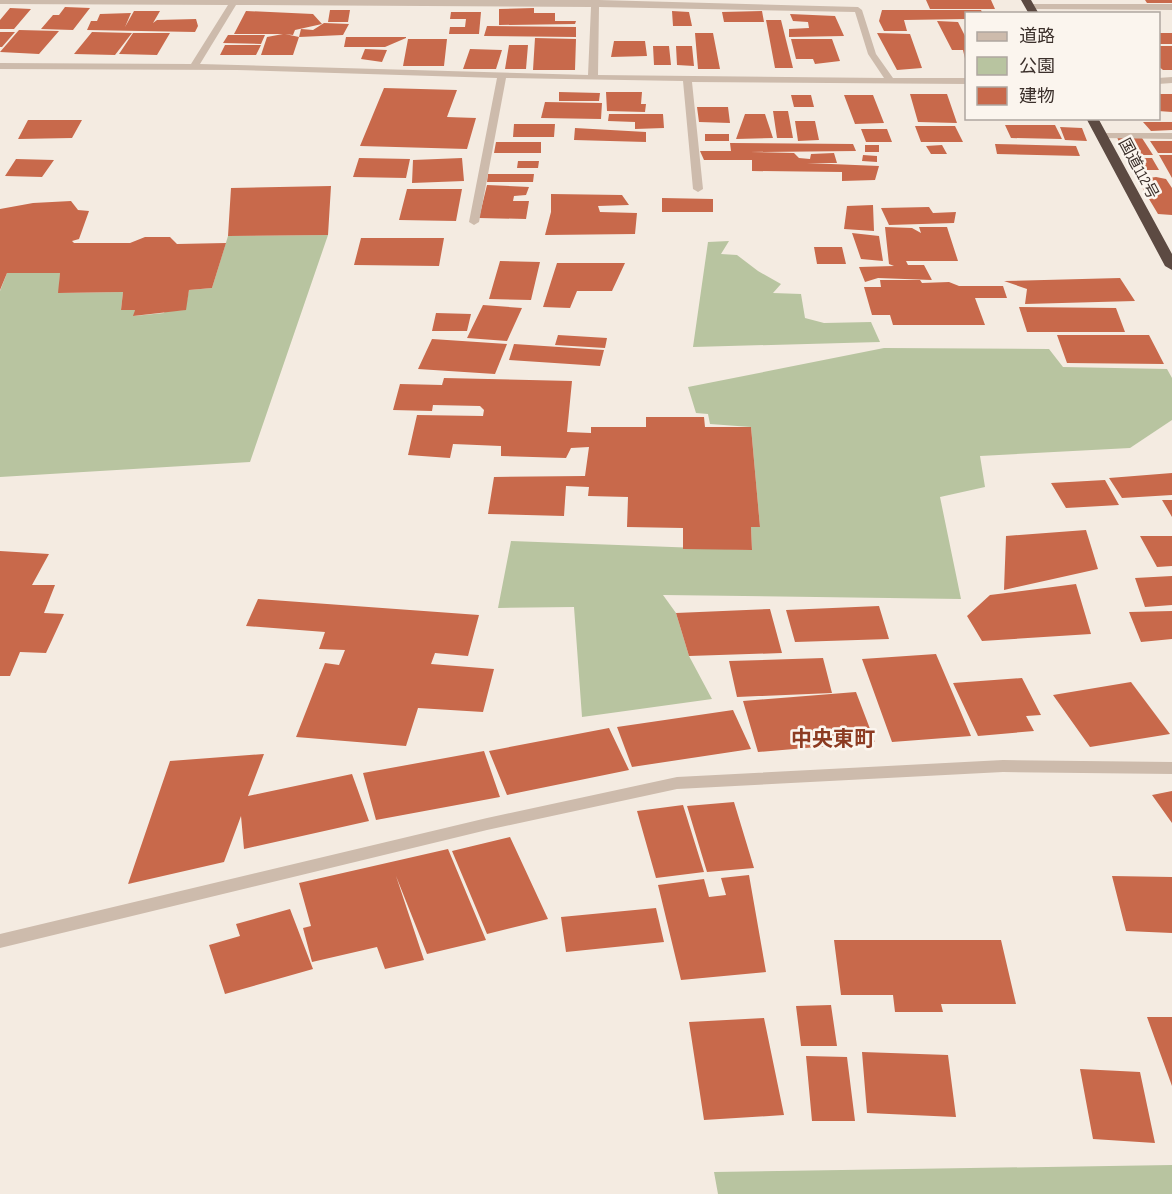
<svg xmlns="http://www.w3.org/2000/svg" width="1172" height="1194" font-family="'Sofia Sans Condensed','Noto Sans JP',sans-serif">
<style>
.green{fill:#b8c4a0}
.building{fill:#c8694b}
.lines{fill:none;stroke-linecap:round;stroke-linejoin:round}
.minor{fill:#cdbbac;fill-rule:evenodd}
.highway{fill:#5c4a42;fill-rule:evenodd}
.labels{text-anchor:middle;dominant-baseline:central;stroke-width:5;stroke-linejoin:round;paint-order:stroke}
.far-street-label{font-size:16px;fill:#3b302b;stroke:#fbf5ee}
.neighbourhood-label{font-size:21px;font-weight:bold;fill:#8c3b22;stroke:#fbf5ee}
</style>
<rect width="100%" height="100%" fill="#f4ebe1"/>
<path class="green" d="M328 235 250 462 0 477V291L7 273H60L59 293 123 292 121 310H135L134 316 164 313 165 311 185 310 189 290 212 288 228 236Z
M729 241 721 254 737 255 758 271 781 284 773 293 801 294 805 318 824 323 871 322 880 342 693 347 708 242Z
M884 348 1049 349 1063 367 1167 369 1172 378V420L1130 448 980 456 985 487 940 497 961 599 663 595 676 613 689 656 712 699 582 717 574 607 498 608 511 541 752 550 751 527H760L751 427 710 424 708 414 696 413 688 387Z
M1172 1165V1194H718L714 1172Z"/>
<path class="building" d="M926 0H991L995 9H930Z
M1145 0H1172V3H1147Z
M65 7 90 8 73 30 41 29 53 15H59Z
M10 8 31 9 14 29H0V20Z
M534 8V13H555V21H576L575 24 499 25V9Z
M330 10H350L348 22H328Z
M882 10H981L983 14H966V19L904 20 907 31H884L879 21Z
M134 11H160L153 23 157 20 196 19 198 26 195 32 87 30 91 21H97L100 14 131 13 125 27Z
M246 11 313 14 322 24 295 30 293 35 285 34 299 37 293 55H261L267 37 283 34H234Z
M672 11 689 12 692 26H673Z
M762 11 764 22H724L722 12Z
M451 12H481L479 34H449L450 27H465L466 19H450Z
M790 14 835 16 844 36 789 37V29L809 28 808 22 793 21Z
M766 20H781L793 68H775Z
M937 21 958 22 966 38V63L963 50H952Z
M324 23 349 24 343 35 299 37 301 29 313 30Z
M487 26 576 27V37L484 36Z
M19 30 59 31 39 54 0 52Z
M0 32H15L2 47H0Z
M92 32 132 33 115 55 74 54Z
M133 33H170L157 55 119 54Z
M695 33H713L720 69H698Z
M877 33 910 34 922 68 897 70Z
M1158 33H1172V44H1158Z
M228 35H265L261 44 223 43Z
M346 37H406V38L385 47H344Z
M535 38 576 39 575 70H533Z
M408 39H447L444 66H403Z
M791 39H832L840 61 815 64 813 59H796Z
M614 41H645L647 56 611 57Z
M225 45H261L256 55H220Z
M509 45H528L526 69H505Z
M653 46H669L671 65H654Z
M676 46H692L694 66 677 65Z
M1158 46H1172V70H1163L1158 66Z
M365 49 387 50 382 62 361 59Z
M470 49 502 50 496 69H463Z
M384 88 457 90 447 117 476 118 467 149 360 146Z
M559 92 600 93 599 101H559Z
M606 92H642L641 104H646L645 112 607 111Z
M910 94H947L957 123 918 122Z
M1158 94H1172V112L1158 111Z
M791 95H811L814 107H794Z
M844 95H873L884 123 855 124Z
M545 102 602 103 601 119 541 118Z
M697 107H728L730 123 699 122Z
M773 111H788L793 138H777Z
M609 114H663L664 128 635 129V122L608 121Z
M745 114H765L773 138 736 139Z
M28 120H82L72 138 18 139Z
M795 121H815L819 140 798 141Z
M1143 122H1172V130L1151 131Z
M514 124H555L554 137H513Z
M1005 125H1055L1062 139 1011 138Z
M915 126H955L963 142H921Z
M1060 127 1082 128 1087 141 1065 140Z
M575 128 646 132V142L574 140Z
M861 129H887L892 142H866Z
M705 134H729V141H705Z
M1117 137 1142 138 1153 155H1124Z
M1150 141H1172V153H1158Z
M496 142H541V153H494Z
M730 143 853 144 856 151 750 152 794 153 799 158 810 159 811 154 834 153 837 163H807L879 166 875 180 842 181V172L752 171V160H704L700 151H731Z
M995 144 1076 146 1080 156 997 154Z
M865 145H879V152H865Z
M942 145 947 154H931L926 146Z
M863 155 877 156V162L862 161Z
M1159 155H1172V178Z
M359 158 410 159 406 178 353 177Z
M462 158 464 181 412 183 413 160Z
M1129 158H1152L1159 170H1136Z
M16 159 54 160 42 177 5 176Z
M518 161H539L538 168H517Z
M488 174H534L533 182H487Z
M1156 177 1166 179 1172 188V215L1158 214 1143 189 1142 179Z
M487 185 529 187 526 195 514 196 513 201H529L526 219 479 218Z
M331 186 328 235 228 236 231 188Z
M407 189H462L456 221 399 220Z
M551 194 622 195 629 205 598 206 600 212 637 213 635 234 545 235 551 212Z
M662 198 713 199V212H662Z
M71 201 78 210 89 211 79 239 72 241 74 243H130L145 237H170L177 244 226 243 212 288 189 290 186 310 133 316 135 310H121L123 292 58 293 60 273H7L0 290V209L33 203Z
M873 205 874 231 844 229 847 206Z
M929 207 933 213 956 212 954 223 889 225 881 208Z
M885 227 912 228 921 233 919 227H947L958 261H906L908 265H924L932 280 878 278 865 282 859 267 894 266 889 264Z
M852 233 879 236 883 261 861 259Z
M361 238H444L439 266 354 265Z
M814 247H842L846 264H817Z
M500 261 540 262 531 300 489 299Z
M557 263H625L612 291H577L570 308 543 307Z
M1120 278 1135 301 1025 304 1027 289 1004 281Z
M880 280H920L922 283 949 282 959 286H1003L1007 298H975L985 325H893L890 315H872L864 287H881Z
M483 305 522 308 507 341 467 338Z
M1019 307 1116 308 1125 332H1027Z
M436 313 471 314 467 331H432Z
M558 335 607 338 605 348 555 345Z
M1057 335H1149L1164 364 1067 363Z
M432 339 507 344 495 374 418 369Z
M514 344 604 350 600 366 509 360Z
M444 378 572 381 567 432 591 433V427H646V417H704L705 427H751L760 527H751L752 550 683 549V528L627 527 628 497 588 496 589 487 566 486 564 516 488 514 494 477 585 476 589 447 571 448 566 458 501 456V446L453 444 450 458 408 455 417 415 483 416 484 410 480 406 433 405 432 411 393 410 400 384 442 385Z
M1172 473V495L1122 498 1109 478Z
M1105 480 1119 505 1066 508 1051 483Z
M1162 500H1172V517Z
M1086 530 1098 569 1004 590 1006 536Z
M1140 536H1172V566L1157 567Z
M0 551 49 554 32 585H55L44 613 64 614 46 653 20 652 10 676H0Z
M1172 576V605L1145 607 1135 578Z
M1076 584 1091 634 982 641 967 616 990 595Z
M258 599 479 615 468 656 435 653 431 664 494 669 483 712 418 708 406 746 296 737 325 663 339 665 345 650 319 649 325 632 246 626Z
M879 606 889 639 795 642 786 610Z
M770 609 782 653 689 656 676 613Z
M1172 611V639L1141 642 1129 612Z
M936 654 971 736 892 742 862 659Z
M823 658 832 693 737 697 729 661Z
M1022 678 1041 715 1026 716 1034 731 978 736 953 683Z
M1131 682 1170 734 1090 747 1053 695Z
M856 692 875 742 758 752 743 701Z
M733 710 751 749 632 767 617 727Z
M609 728 629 770 507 795 489 751Z
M484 751 500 797 376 820 363 773Z
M264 754 248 796 352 774 369 821 244 849 241 816 224 862 128 884 170 761Z
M1172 791V823L1152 795Z
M734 802 754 868 707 872 687 806Z
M683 805 704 872 656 878 637 811Z
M510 837 548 919 487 934 452 851Z
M448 849 486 940 427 954 396 876 424 960 385 969 377 947 312 962 303 928 311 926 299 883Z
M749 875 766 972 681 980 658 885 704 879 709 897 726 895 721 878Z
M1112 876 1172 877V933L1126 931Z
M656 908 664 942 566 952 561 917Z
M290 909 313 969 225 994 209 945 240 936 236 924Z
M834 940H1001L1016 1004H941L943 1012H895L893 995H841Z
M831 1005 837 1046H801L796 1006Z
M1147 1017H1172V1086Z
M764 1018 784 1115 704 1120 689 1022Z
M862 1052 948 1055 956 1117 867 1113Z
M806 1056 847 1057 855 1121H812Z
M1080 1069 1140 1072 1155 1143 1093 1139Z"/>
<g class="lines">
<path class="minor" d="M0 0H599L858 7 862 10 876 54 893 78H966V84L692 82 703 189 698 192 693 189 683 81 506 78 479 222 474 225 469 222 497 78 237 70 0 69V63L191 64 228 5 0 4ZM236 5 591 7 588 75 200 64ZM599 7 855 12 868 54 884 78 598 75Z
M1026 4H1172V10L1029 9 1026 8Z
M1172 77V83L1158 84V78Z
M1098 133H1172V139L1101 138 1098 137Z
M1003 760 1172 762V774L1003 772 677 789 487 830 0 948V934L487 818 677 777Z"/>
<path class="highway" d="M1021 0H1031L1039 14H1029Z
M1086 118H1098L1172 254V270L1165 266Z"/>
</g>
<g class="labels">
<g class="far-street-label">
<text transform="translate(1138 169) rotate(62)">国道112号</text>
</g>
<g class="neighbourhood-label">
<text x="833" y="739">中央東町</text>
</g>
</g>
<rect x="965" y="12" width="195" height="108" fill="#fbf5ee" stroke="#aea6a0" stroke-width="1.5"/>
<rect x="977" y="32" width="30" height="9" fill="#cdbbac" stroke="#aea6a0" stroke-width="1.5"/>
<text x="1019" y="42" font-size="18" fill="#3b302b">道路</text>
<rect x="977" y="57" width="30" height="18" fill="#b8c4a0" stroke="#aea6a0" stroke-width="1.5"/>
<text x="1019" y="72" font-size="18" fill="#3b302b">公園</text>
<rect x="977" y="87" width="30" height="18" fill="#c8694b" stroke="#aea6a0" stroke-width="1.5"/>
<text x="1019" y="102" font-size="18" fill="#3b302b">建物</text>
</svg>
